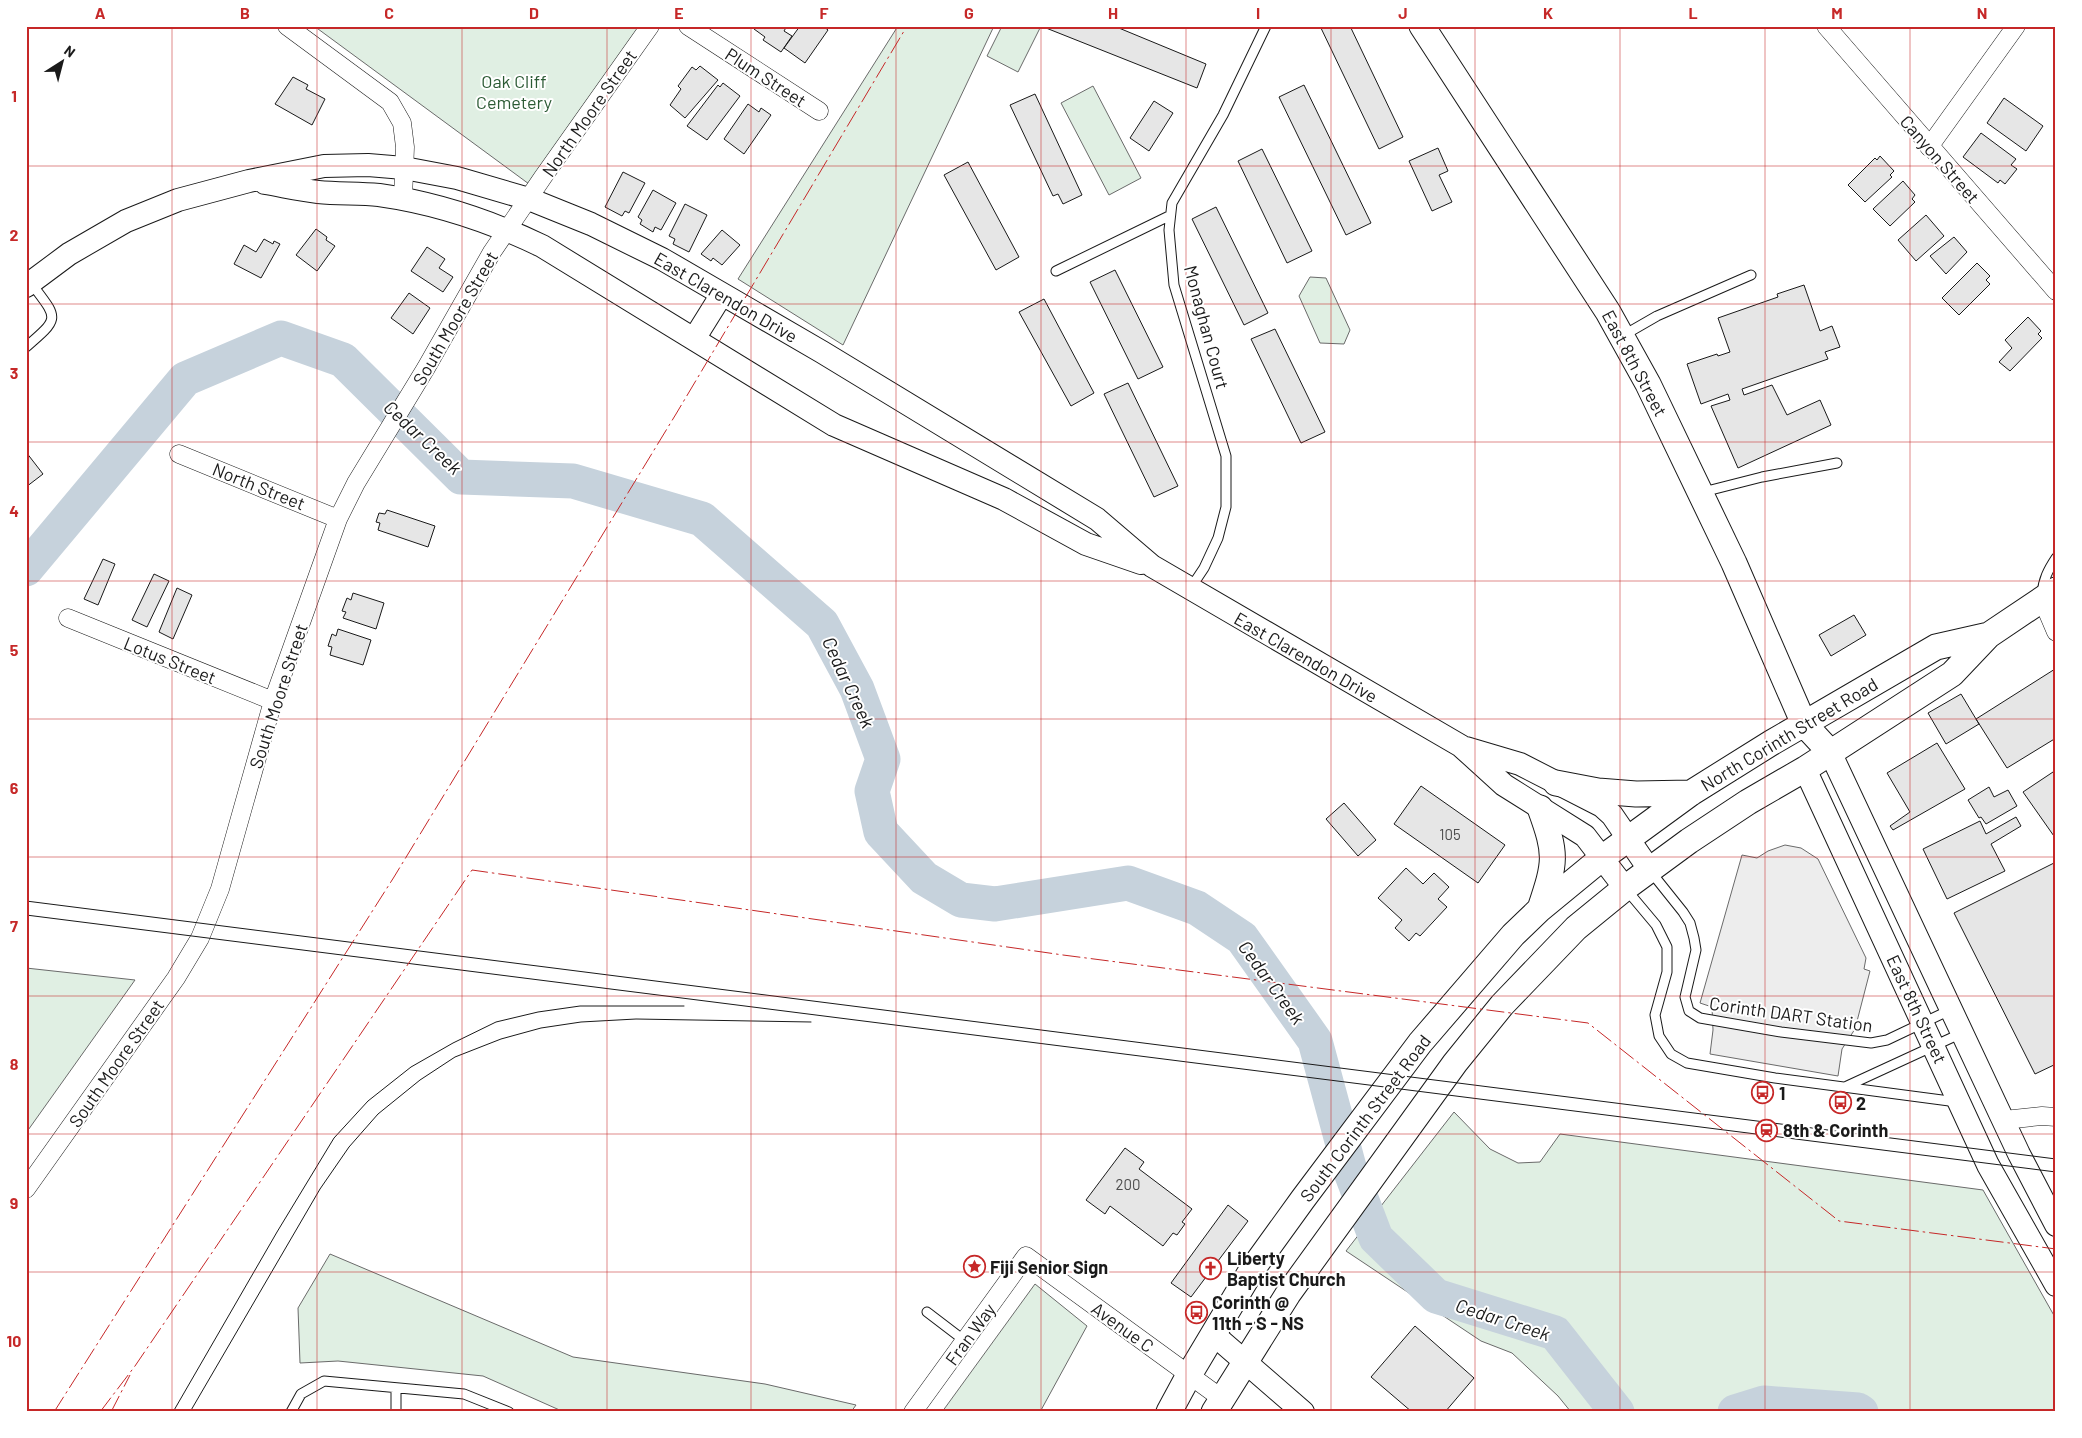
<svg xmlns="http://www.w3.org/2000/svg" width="2082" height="1438" font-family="Barlow,sans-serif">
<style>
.green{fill:#e0efe3;stroke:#6a6a6a}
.parking{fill:#ededed;stroke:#6a6a6a}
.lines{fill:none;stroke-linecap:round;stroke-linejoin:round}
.river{stroke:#c6d2dc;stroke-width:35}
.building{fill:#e6e6e6;stroke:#1a1a1a}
.service-casing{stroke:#1a1a1a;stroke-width:11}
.minor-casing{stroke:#1a1a1a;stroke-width:19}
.tertiary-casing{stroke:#1a1a1a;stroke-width:24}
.secondary-casing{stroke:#1a1a1a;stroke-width:27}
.service{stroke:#fff;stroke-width:9}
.minor{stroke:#fff;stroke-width:18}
.tertiary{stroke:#fff;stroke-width:22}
.secondary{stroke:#fff;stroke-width:25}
.tram{stroke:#1a1a1a;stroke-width:1}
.power{stroke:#c62828;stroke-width:1;stroke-dasharray:18 4 2.5 4;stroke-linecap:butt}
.grid{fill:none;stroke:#c62828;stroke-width:1;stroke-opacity:0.55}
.labels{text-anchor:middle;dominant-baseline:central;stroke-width:4;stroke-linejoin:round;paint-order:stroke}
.number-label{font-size:15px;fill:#4d4d4d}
.street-label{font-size:18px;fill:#1a1a1a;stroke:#fff}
.park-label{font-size:18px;fill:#2b5a34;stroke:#fff}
.poi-label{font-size:18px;font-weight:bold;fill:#1a1a1a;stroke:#fff;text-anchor:start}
.water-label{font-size:19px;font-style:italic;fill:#1a1a1a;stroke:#fff}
.neatline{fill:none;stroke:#c62828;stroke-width:2}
.grid-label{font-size:16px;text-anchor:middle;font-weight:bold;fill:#c62828}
</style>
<rect width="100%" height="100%" fill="#fff"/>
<path class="green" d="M314 26H645L529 184Z
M898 26H994L843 345 738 279Z
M1002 26H1041L1018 72 987 56Z
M1093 86 1141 178 1109 195 1061 103Z
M1310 277 1326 278 1350 330 1344 344 1320 343 1299 296Z
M26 968 135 980 26 1133Z
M1454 1112 1490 1149 1518 1163 1540 1162 1560 1134 1983 1190 2056 1319V1412H1571L1558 1396 1512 1353 1481 1341 1346 1251Z
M330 1254 573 1357 765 1384 856 1405 851 1412H564L483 1376 338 1361 300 1363 298 1308Z
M1035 1284 1087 1326 1040 1412H942Z"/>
<path class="parking" d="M1785 845 1801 848 1818 859 1866 958 1864 969 1870 971 1855 1029 1842 1049 1838 1076 1710 1054 1713 1030 1712 1007 1700 1003 1742 855 1757 858 1768 851Z"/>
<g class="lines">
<path class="river" d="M26 569 185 379 281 338 343 360 461 477 573 481 702 519 822 624 857 689 883 759 872 791 881 832 924 878 961 900 995 904 1128 883 1197 908 1242 938 1315 1041 1349 1167 1376 1238 1436 1296 1555 1333 1617 1412
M1735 1412 1764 1403 1858 1410 1861 1412"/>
</g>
<path class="building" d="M756 26H787L784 31 792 36 781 52 763 40 765 37 754 29Z
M800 26H823L828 30 805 63 784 48Z
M1046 26H1114L1206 64 1197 88 1046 28Z
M1320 26H1350L1403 137 1379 149Z
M700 66 718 80 685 118 670 105 681 89 678 86 692 67 696 70Z
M293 77 308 85 306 89 325 99 312 125 275 104Z
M723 83 740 96 707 140 687 126 718 85 720 87Z
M1304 85 1371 223 1346 235 1279 97Z
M1035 94 1082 195 1063 204 1058 194 1053 196 1010 105Z
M2004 98 2043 126 2026 151 1987 123Z
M1154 101 1173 113 1149 151 1130 138Z
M748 104 759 112 761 108 771 115 744 154 724 139Z
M1981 133 2016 159 2011 165 2017 169 2005 184 2000 180 1998 183 1963 157Z
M1438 148 1448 171 1439 175 1452 202 1432 211 1409 161Z
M1262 149 1312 251 1287 263 1238 161Z
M1880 156 1894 171 1890 175 1892 177 1865 202 1848 185 1875 158 1877 160Z
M968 162 1019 257 996 270 944 175Z
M623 172 645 183 629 213 625 211 622 216 605 207Z
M1903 181 1915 195 1912 199 1915 202 1890 226 1873 209Z
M653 190 676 203 661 230 655 227 653 232 640 224 642 220 638 217Z
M685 204 707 215 689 252 673 244 675 239 669 236Z
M1216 207 1268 313 1244 325 1192 219Z
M1926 215 1944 236 1916 261 1898 240Z
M316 229 327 237 326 240 335 246 317 271 296 255Z
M722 230 740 245 722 265 713 258 711 261 701 254Z
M1954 237 1967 252 1946 274 1930 256Z
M264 239 273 244 274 241 280 244 261 278 234 264 244 245 256 252Z
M427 247 445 259 439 268 453 277 443 292 411 271Z
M1977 263 1990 276 1986 280 1990 284 1959 315 1942 298Z
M1115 270 1163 367 1138 379 1090 282Z
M1804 285 1820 331 1832 326 1840 347 1825 352 1828 359 1742 389 1744 395 1772 385 1787 415 1820 400 1831 425 1738 468 1711 406 1730 400 1728 394 1701 404 1687 364 1717 354 1718 356 1730 352 1718 318 1778 297 1777 294Z
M409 293 430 308 413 334 391 318Z
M1044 299 1094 393 1071 406 1019 312Z
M2028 317 2041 331 2038 334 2042 338 2010 371 1999 362 2012 348 2005 340Z
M1275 329 1325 432 1301 443 1251 339Z
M1128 383 1178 486 1154 497 1104 394Z
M26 452 43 474 26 487Z
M387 510 435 526 428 547 378 530 380 523 376 522 379 513 385 514Z
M103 559 115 564 98 605 84 599Z
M154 574 169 581 147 627 132 620Z
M177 588 192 595 173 639 159 632Z
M353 593 384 603 376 629 343 618 346 612 342 611 347 598 351 600Z
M1854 615 1866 635 1831 656 1819 635Z
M338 629 371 640 363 665 330 655 332 647 328 646 332 634 336 636Z
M2055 669 2056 738 2007 768 1976 719Z
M1961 694 1979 724 1946 744 1928 713Z
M1937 743 1965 789 1893 830 1890 826 1910 812 1887 773Z
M2056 770V839L2023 792Z
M1421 786 1505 845 1478 883 1394 824Z
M1989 787 1994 797 2008 790 2017 806 1986 824 1981 817 1979 818 1968 800Z
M1344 803 1376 840 1358 856 1326 819Z
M2016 817 2021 826 1991 844 2005 871 1947 899 1923 849 1980 821 1986 834Z
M2056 862V1064L2035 1074 1954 913Z
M1406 868 1423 884 1434 873 1449 887 1438 899 1447 907 1420 936 1416 933 1409 941 1395 928 1402 920 1378 898Z
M1125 1148 1144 1162 1139 1169 1192 1209 1182 1222 1185 1224 1177 1235 1173 1233 1163 1246 1110 1206 1105 1214 1086 1200Z
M1228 1205 1248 1221 1191 1297 1171 1283Z
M1415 1326 1474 1378 1445 1412H1412L1371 1377Z"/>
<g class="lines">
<defs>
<path id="service" d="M1056 271 1169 216
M1624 335 1657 316 1751 275
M26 347C61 317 58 319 31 283
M1703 492 1762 477 1837 463
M1190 589 1204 568 1218 538 1226 507V456L1174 285 1169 230 1172 203 1223 115 1266 26
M2042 594C2043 580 2048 570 2056 558
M1651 872 1683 912 1690 923 1694 938 1696 950 1685 997 1689 1011 1700 1018 1781 1032 1871 1043 1887 1040 1950 1010
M1625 888 1656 925 1667 947V972L1655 1015 1659 1036 1671 1054 1687 1063 1775 1078 1957 1102
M1847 1086 1962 1033
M927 1312 965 1341
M396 1389V1412
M291 1412 301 1394 324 1381 464 1394 509 1412"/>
<path id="minor" d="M287 26 390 102 402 123 405 147 403 199
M688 26 819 111
M1826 26 2056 291
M1929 147 2016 26
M179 454 338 519
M2042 599 2056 632
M68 618 273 701
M2004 1120 2042 1116 2056 1117
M26 1189 176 978 200 938 220 889 273 701 338 519 356 483 426 368 492 252 543 177 650 26
M913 1412 1026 1256 1221 1398"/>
<path id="tertiary" d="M265 183C283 186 300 190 318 192 338 194 359 193 379 195 436 203 490 221 542 246L834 425 1004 499 1086 544 1141 563
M26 286 69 254 126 221 178 200 249 181 324 166 368 165 404 168 457 178 529 199 591 224 662 259 822 352 1097 519 1152 566 1461 746 1504 785 1585 836 1625 888
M694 339 722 294
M1466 748 1520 764 1602 806 1612 815 1649 869
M1830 752 2019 1154 2056 1225
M1805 769 1988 1165 2056 1285
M1213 1334 1303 1412"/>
<path id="secondary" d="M1422 26 1608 312 1648 384 1734 563 1804 724 1830 752
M1556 783 1598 791 1636 794 1691 793
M1540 808C1557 855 1556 861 1540 909
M1169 1412 1189 1375 1251 1271 1303 1199 1420 1043 1513 935 1540 909 1602 858 1691 793 1771 743 1936 647 1989 635
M1214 1412 1288 1294 1455 1063 1502 1005 1576 928 1625 888 1689 841 1748 802 1805 769 1952 674 1989 635 2056 590"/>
</defs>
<use href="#service" class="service-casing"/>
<use href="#minor" class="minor-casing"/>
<use href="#tertiary" class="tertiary-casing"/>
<use href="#secondary" class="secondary-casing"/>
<use href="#service" class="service"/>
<use href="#minor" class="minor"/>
<use href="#tertiary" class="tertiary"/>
<use href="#secondary" class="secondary"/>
<path class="tram" d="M26 901 2056 1159
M26 915 2056 1172
M173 1412 277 1232 334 1138 368 1101 411 1067 453 1043 496 1022 538 1012 580 1006H684
M190 1412 320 1189 349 1147 378 1114 420 1080 455 1057 501 1039 541 1028 581 1022 636 1019 811 1022"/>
<path class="power" d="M54 1412 394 877 676 414 907 26
M100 1412 135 1366 472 870 1063 955 1588 1023 1839 1221 2056 1249
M111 1412 130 1375"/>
</g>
<path class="grid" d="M172 26V1412M317 26V1412M462 26V1412M607 26V1412M751 26V1412M896 26V1412M1041 26V1412M1186 26V1412M1331 26V1412M1475 26V1412M1620 26V1412M1765 26V1412M1910 26V1412M26 166H2056M26 304H2056M26 442H2056M26 581H2056M26 719H2056M26 857H2056M26 996H2056M26 1134H2056M26 1272H2056"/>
<defs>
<symbol id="bus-ring" viewBox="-11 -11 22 22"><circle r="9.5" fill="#fff" stroke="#c62828" stroke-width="1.5"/><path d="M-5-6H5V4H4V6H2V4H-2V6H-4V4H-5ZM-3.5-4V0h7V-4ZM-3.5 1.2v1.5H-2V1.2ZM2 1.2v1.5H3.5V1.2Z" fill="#c62828"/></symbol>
<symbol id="station-ring" viewBox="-11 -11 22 22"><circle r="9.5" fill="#fff" stroke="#c62828" stroke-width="1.5"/><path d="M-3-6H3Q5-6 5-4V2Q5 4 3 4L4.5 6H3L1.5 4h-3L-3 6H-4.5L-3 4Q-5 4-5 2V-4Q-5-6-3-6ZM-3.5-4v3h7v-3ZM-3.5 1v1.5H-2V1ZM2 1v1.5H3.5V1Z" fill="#c62828"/></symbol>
<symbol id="sight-ring" viewBox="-11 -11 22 22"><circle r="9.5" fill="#fff" stroke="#c62828" stroke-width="1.5"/><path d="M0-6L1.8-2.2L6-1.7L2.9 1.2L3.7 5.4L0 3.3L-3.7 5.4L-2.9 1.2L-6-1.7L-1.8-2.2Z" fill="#c62828"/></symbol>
<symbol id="church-ring" viewBox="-11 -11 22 22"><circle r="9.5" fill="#fff" stroke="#c62828" stroke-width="1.5"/><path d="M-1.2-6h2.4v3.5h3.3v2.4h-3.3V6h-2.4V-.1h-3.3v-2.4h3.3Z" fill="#c62828"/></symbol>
</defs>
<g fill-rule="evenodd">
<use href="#bus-ring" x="1750" y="1080" width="25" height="25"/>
<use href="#bus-ring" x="1828" y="1090" width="25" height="25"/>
<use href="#station-ring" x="1754" y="1118" width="25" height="25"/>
<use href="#sight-ring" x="962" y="1254" width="25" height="25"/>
<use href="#church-ring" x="1198" y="1256" width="25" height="25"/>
<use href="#bus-ring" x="1184" y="1300" width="25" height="25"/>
</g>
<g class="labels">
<g class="number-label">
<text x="1450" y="834">105</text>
<text x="1128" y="1184">200</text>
</g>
<g class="street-label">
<text transform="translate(766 77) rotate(33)">Plum Street</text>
<text transform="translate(589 113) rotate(-55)">North Moore Street</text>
<text transform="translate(1940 159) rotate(49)">Canyon Street</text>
<text transform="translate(726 297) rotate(30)">East Clarendon Drive</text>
<text transform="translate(455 318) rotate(-60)">South Moore Street</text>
<text transform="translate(1207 327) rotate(75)">Monaghan Court</text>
<text transform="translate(1635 363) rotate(62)">East 8th Street</text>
<text transform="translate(259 486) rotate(22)">North Street</text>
<text transform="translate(1306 657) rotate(30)">East Clarendon Drive</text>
<text transform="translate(170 660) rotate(22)">Lotus Street</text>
<text transform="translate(278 696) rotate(-72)">South Moore Street</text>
<text transform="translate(1789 734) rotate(-31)">North Corinth Street Road</text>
<text transform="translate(1917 1009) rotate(65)">East 8th Street</text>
<text transform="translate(1791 1014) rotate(8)">Corinth DART Station</text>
<text transform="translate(116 1063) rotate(-55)">South Moore Street</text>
<text transform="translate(1365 1118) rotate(-53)">South Corinth Street Road</text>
<text transform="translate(1123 1327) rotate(36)">Avenue C</text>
<text transform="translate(970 1334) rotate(-54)">Fran Way</text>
</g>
<g class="park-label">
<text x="514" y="81">Oak Cliff<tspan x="514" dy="21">Cemetery</tspan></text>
</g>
<g class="poi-label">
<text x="1779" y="1093">1</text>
<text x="1856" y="1103">2</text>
<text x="1783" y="1130">8th &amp; Corinth</text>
<text x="1227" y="1258">Liberty<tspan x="1227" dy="21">Baptist Church</tspan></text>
<text x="990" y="1267">Fiji Senior Sign</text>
<text x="1212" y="1302">Corinth @<tspan x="1212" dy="21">11th - S - NS</tspan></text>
</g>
<g class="water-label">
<text transform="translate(423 437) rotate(43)">Cedar Creek</text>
<text transform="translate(849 682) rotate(65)">Cedar Creek</text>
<text transform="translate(1272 982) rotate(54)">Cedar Creek</text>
<text transform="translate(1503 1319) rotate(18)">Cedar Creek</text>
</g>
</g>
<rect width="2082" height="1438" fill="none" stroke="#ffffff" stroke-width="55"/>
<g transform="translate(62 62) rotate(36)" stroke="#ffffff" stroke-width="4" paint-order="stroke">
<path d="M0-4L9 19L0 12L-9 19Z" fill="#1a1a1a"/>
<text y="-8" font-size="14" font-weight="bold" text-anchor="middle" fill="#1a1a1a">N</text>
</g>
<rect x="28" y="28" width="2026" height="1382" class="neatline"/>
<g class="grid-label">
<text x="100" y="19">A</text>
<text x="245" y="19">B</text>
<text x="389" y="19">C</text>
<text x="534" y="19">D</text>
<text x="679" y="19">E</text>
<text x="824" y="19">F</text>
<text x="969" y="19">G</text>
<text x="1113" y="19">H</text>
<text x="1258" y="19">I</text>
<text x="1403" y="19">J</text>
<text x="1548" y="19">K</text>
<text x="1693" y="19">L</text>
<text x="1837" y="19">M</text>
<text x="1982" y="19">N</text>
<text x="14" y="102">1</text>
<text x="14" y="241">2</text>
<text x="14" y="379">3</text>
<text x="14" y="517">4</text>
<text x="14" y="656">5</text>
<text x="14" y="794">6</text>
<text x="14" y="932">7</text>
<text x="14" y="1070">8</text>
<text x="14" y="1209">9</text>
<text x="14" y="1347">10</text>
</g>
</svg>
